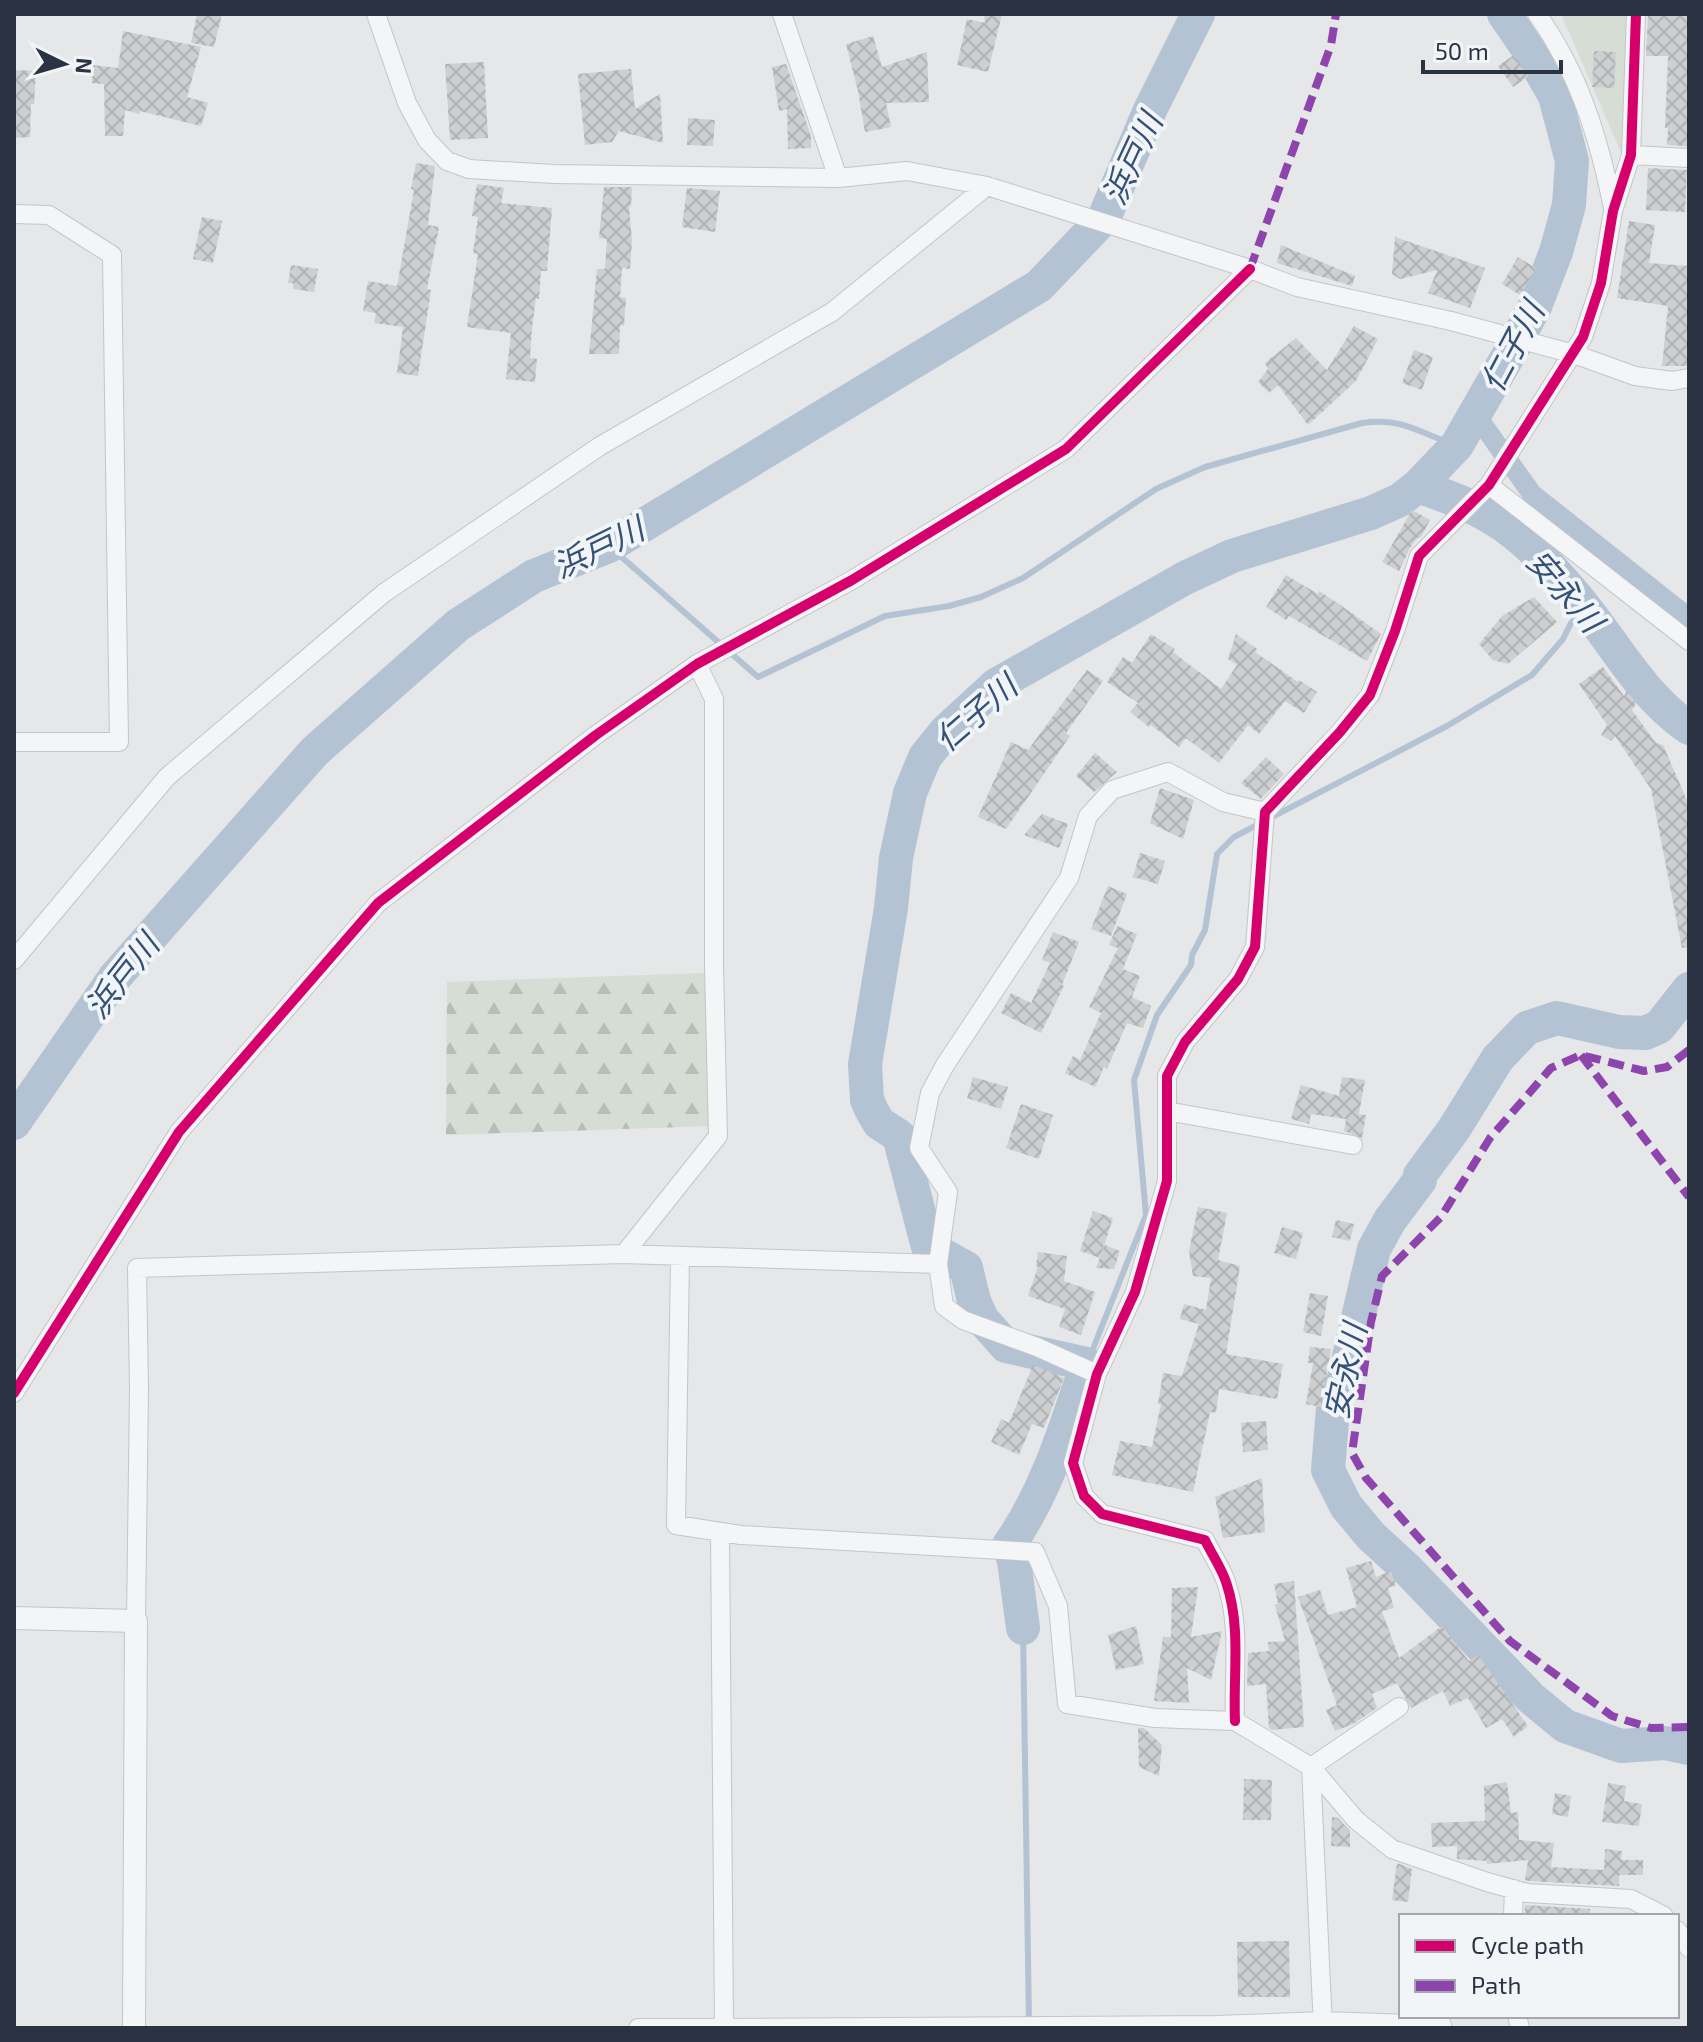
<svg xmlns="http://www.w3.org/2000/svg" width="1703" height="2042" font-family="'Exo 2','Noto Sans JP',sans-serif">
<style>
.forest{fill:url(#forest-firs)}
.park{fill:#d5ddd5}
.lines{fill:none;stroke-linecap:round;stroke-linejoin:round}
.stream{stroke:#b3c3d3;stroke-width:6}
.canal{stroke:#b3c3d3;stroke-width:20}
.river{stroke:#b3c3d3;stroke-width:34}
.building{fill:url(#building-cross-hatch)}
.minor-casing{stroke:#c3c5c7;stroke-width:20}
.tertiary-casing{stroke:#c3c5c7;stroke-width:24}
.minor{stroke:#f3f5f6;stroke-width:18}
.tertiary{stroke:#f3f5f6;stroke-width:22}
.quiet{stroke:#8e44ad;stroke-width:8;stroke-dasharray:16 8;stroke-linecap:butt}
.cycleway-casing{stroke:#f2f5f8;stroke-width:15}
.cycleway{stroke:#d6006c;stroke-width:10}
.labels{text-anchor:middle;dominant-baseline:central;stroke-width:8;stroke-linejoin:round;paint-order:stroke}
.water-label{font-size:32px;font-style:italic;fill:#355176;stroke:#f2f5f8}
</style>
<defs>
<pattern id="forest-firs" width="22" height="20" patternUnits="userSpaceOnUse" patternTransform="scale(2)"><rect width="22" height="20" fill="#d5ddd5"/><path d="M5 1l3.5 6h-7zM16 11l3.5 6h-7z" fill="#b7beb8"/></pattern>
<pattern id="building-cross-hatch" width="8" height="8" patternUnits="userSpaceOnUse" patternTransform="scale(2)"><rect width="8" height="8" fill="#cdcfd1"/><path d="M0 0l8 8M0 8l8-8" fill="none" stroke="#b0b2b5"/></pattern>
</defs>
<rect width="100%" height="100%" fill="#e5e7e9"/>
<path class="forest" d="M704 973 711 1126 446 1135 447 982Z"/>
<path class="park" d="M1561 14H1630L1624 159Z"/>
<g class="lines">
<path class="stream" d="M609 546 758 677 885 616 949 606 981 597 1023 578 1156 489 1205 467 1362 423C1405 417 1419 434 1457 445
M1087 1364 1146 1215 1134 1080 1157 1015 1191 965 1192 955 1205 930 1217 854 1234 837 1447 726 1532 675 1563 639 1571 623 1584 610
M1023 1628 1029 2024"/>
<path class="canal" d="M1476 415 1532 494 1689 618"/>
<path class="river" d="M1418 486C1443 495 1469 504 1492 518 1523 536 1550 566 1573 593 1612 638 1639 694 1689 728
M1689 989 1659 1027 1645 1033 1619 1032 1557 1018 1527 1028 1498 1058 1454 1129 1420 1175V1180L1390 1220 1374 1249 1344 1378 1333 1408 1328 1470 1346 1506 1371 1536 1407 1569 1531 1698 1565 1726 1621 1746 1665 1743 1689 1748
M14 1123 115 977 315 751 458 625 534 576 609 546 1039 286 1104 218 1150 110 1198 14
M1023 1628 1014 1561 1009 1545C1047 1491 1066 1426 1087 1364L1006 1346 982 1319 974 1301 966 1268 928 1247 899 1136 879 1123 872 1111 867 1100 865 1064 891 908 896 858 910 793 925 757 946 731 996 685 1185 578 1232 556 1371 513 1400 500 1418 486 1457 445 1515 344 1536 304 1556 252 1569 205 1572 161 1555 96 1528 49 1504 14"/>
</g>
<path class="building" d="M197 14H222L214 47 191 43Z
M984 14H1002L988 72 957 65 967 19 985 23Z
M1648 14H1689V146L1667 145 1668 128H1665L1668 56H1646Z
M123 31 201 47 187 97 208 103 201 126 140 111V114L125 110 123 136H105L104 84 92 83 93 65 118 68Z
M873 36 882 67 927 52 929 102 886 103 891 127 865 132 858 91 846 44Z
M1594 51 1616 52 1614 88 1592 87Z
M1514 55 1529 76 1513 87 1498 66Z
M484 62 488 138 450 140 445 64Z
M786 64 811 136V148L788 149 787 109 779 111 772 67Z
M631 69 635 109 660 94 663 143 619 131 612 142 585 145 578 74Z
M14 70 36 71 34 104H31L30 137 14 138Z
M688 118 715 120 713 146 687 145Z
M416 163 435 166 428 225 439 227 427 289 431 290 418 376 397 373 403 327 374 323 376 313 363 311 368 281 397 286 414 190 411 189Z
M1648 168 1687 170 1685 212 1646 210Z
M477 184 504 188 501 203 552 208 547 271H541L539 299 536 298 532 328 530 358 537 359 535 382 506 379 511 333 467 327 478 254 473 253 478 217 472 216Z
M604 187H632L631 206H629L632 241 630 269 622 268 620 297 626 298 624 326 620 325 619 354H589L597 269H605L607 239 599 238Z
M687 188 720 191 715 232 682 227Z
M202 217 222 221 213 263 193 259Z
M1629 221 1655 225 1649 263 1689 266V366H1662L1668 306 1617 298Z
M1395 237 1485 268 1470 308 1428 293 1437 270 1400 279 1392 274Z
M1281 245 1355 276 1352 286 1277 263Z
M1518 257 1536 268 1520 295 1502 284Z
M291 265 318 269 314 292 293 289V283H288Z
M1354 326 1378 339 1356 381 1308 425 1278 385 1269 393 1258 382 1268 369 1265 363 1296 338 1327 370Z
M1414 350 1433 357 1422 390 1402 383Z
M1412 510 1430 520 1421 537 1417 538 1410 548 1399 571 1382 562Z
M1286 575 1318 594 1319 591 1336 602 1381 634 1367 661 1289 616 1286 620 1266 607Z
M1534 597 1557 622 1508 664 1493 660 1479 644 1502 616Z
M1151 634 1175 649 1173 652 1221 689 1237 665 1228 659 1236 634 1257 649 1255 652 1298 682 1299 680 1317 692 1304 713 1285 701 1259 734 1248 725 1219 763 1186 738 1179 747 1151 725 1149 727 1130 712 1138 703 1107 682 1123 657 1132 663Z
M1603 667 1624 696 1627 691 1636 704 1632 710 1656 743 1663 745 1689 805V947L1682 948 1651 789 1615 736 1611 741 1601 735 1607 725 1579 684Z
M1087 670 1103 681 1066 733 1070 736 1006 829 978 817 1011 742 1028 750Z
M1095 753 1117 772 1094 792 1076 776Z
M1266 757 1284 774 1261 799 1241 783Z
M1160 788 1194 800 1183 839 1150 823Z
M1042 814 1068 824 1059 848 1024 835Z
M1140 853 1165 861 1158 884 1133 877Z
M1108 886 1127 894 1111 936 1091 929Z
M1117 926 1137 934 1123 969 1140 976 1132 997 1151 1006 1143 1028 1127 1023 1107 1069 1104 1067 1095 1087 1065 1073 1073 1056 1080 1060 1101 1013 1089 1007 1118 948 1109 945Z
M1053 932 1079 942 1062 985 1064 986 1041 1033 1001 1013 1011 993 1031 1003 1050 963 1042 960Z
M973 1077 1008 1087 1001 1109 967 1098Z
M1342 1077 1365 1080 1359 1114 1366 1115 1362 1138 1344 1131 1346 1119 1311 1114 1309 1124 1291 1119 1301 1085 1339 1096Z
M1021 1104 1053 1115 1039 1159 1006 1148Z
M1198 1207 1227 1213 1218 1260 1240 1266 1226 1354 1283 1364 1277 1399 1219 1389 1216 1413 1210 1412 1193 1492 1112 1475 1120 1441 1152 1447 1161 1404H1158L1163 1373 1182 1376 1199 1324 1180 1319 1184 1304 1206 1310 1211 1278 1193 1276 1189 1251Z
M1093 1211 1113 1218 1100 1258 1080 1251Z
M1336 1220 1354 1224 1350 1241 1332 1237Z
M1282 1227 1303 1233 1296 1259 1274 1253Z
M1105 1245 1120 1251 1114 1269 1096 1268Z
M1038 1252 1067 1256 1064 1281 1095 1292 1081 1335 1059 1327 1065 1309 1028 1296 1038 1267 1036 1266Z
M1310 1293 1328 1296 1321 1336 1303 1332Z
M1310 1347 1331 1349 1321 1407 1306 1404 1313 1363H1308Z
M1033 1365 1064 1378 1044 1428 1032 1424 1019 1455 991 1442 1001 1419 1009 1423Z
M1266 1421 1268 1450 1243 1452 1241 1423Z
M1262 1478 1265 1532 1223 1538 1215 1497Z
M1371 1561 1376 1577 1391 1571 1396 1585 1388 1588 1394 1608 1382 1611 1399 1658 1442 1626 1469 1661 1478 1655 1528 1726 1514 1737 1502 1719 1486 1728 1468 1698 1450 1706 1443 1691 1411 1708 1397 1683 1372 1694 1377 1708 1353 1724 1335 1731 1326 1710 1337 1705 1298 1597 1320 1590 1328 1615 1357 1607 1346 1568Z
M1294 1581 1304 1727 1272 1730 1269 1728 1266 1684 1247 1686 1248 1653 1269 1651 1268 1642 1285 1641 1275 1605 1278 1604 1274 1584Z
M1198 1587 1191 1637 1222 1631 1211 1680 1187 1668 1189 1703 1154 1701 1163 1637H1171L1172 1588Z
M1136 1626 1144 1664 1116 1670 1108 1635Z
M1138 1728H1144L1162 1745 1159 1776 1139 1767Z
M1244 1779 1272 1780 1271 1820H1243Z
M1507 1782 1511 1813 1518 1812 1519 1840 1554 1843 1551 1867 1604 1870 1605 1849 1622 1851 1621 1860H1643V1875H1619V1886L1529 1881 1525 1880 1528 1860 1487 1864V1861L1457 1859V1846L1432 1847 1431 1823 1485 1821 1484 1786Z
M1608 1783 1626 1786 1624 1801 1642 1804 1639 1826 1602 1822Z
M1555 1793 1571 1796 1568 1817 1552 1814Z
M1332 1817 1338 1818 1350 1831V1847L1331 1846Z
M1397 1863 1412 1869 1408 1902 1392 1900Z
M1525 1905 1590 1909V1916H1525Z
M1289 1941 1290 1997H1238L1237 1942Z"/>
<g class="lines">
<defs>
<path id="minor" d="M376 14 407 103 427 140 447 161 469 169 554 174 838 178 907 171 987 186 1250 269 1297 287 1451 321 1574 354 1635 376 1672 381 1689 378
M782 14 838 178
M1537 14C1579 73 1599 138 1613 208
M1631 155 1689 158
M14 214 49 215 112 255 119 742H14
M1489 485 1689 641
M14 960 167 777 384 593 600 446 832 312 987 186
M1167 1111 1353 1145
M624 1254 718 1136 714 967V699L697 664
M680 1257 676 1525 741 1535 1035 1552 1058 1606 1067 1704 1155 1718 1235 1721 1311 1767 1356 1820 1392 1849 1487 1882 1527 1893 1631 1899 1664 1916
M1097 1374 1037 1347 963 1320 944 1306 938 1264 948 1192 919 1148 930 1093 945 1065 1069 878 1088 816 1112 790 1168 772 1223 802 1265 812
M14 1393 179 1132 378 903 596 735 697 664 852 580 1066 449 1250 269
M720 1532 724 2028
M136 1621 139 1389 137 1268 624 1254 938 1264
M1235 1721C1233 1676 1241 1628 1227 1585 1223 1570 1212 1555 1205 1540L1102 1514 1084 1496 1073 1463 1097 1374 1135 1292 1167 1181V1076L1185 1042 1238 979 1255 947 1265 812 1340 732 1370 695 1395 631 1419 556 1489 485 1583 337 1601 283 1613 211 1631 155 1636 14
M1311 1767 1323 2028
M1311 1767 1399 1707
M1513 1916 1514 1889
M1677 1930 1689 1948
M1517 2016 1520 2028
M638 2028H721
M725 2028 1216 2025 1323 2021 1442 2025"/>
<path id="tertiary" d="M14 1618 136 1621 134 2028"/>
</defs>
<use href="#minor" class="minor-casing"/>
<use href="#tertiary" class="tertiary-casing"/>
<use href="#minor" class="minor"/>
<use href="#tertiary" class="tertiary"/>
<path class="quiet" d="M1250 269 1331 45 1336 14
M1689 1050 1667 1067 1644 1071 1581 1055 1551 1068 1490 1138 1441 1217 1382 1276 1371 1322 1352 1453 1366 1478 1510 1641 1612 1716 1651 1728 1689 1727
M1581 1055 1689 1197"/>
<defs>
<path id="cycleway" d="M14 1393 179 1132 378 903 596 735 697 664 852 580 1066 449 1250 269
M1235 1721C1233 1676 1241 1628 1227 1585 1223 1570 1212 1555 1205 1540L1102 1514 1084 1496 1073 1463 1097 1374 1135 1292 1167 1181V1076L1185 1042 1238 979 1255 947 1265 812 1340 732 1370 695 1395 631 1419 556 1489 485 1583 337 1601 283 1613 211 1631 155 1636 14"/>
</defs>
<use href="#cycleway" class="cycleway-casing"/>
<use href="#cycleway" class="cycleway"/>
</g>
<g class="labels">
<g class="water-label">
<text transform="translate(1131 158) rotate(-65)">浜戸川</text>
<text transform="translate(1511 346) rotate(-62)">仁子川</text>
<text transform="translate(598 546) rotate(-26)">浜戸川</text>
<text transform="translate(1566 590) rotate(49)">安永川</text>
<text transform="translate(975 712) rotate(-41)">仁子川</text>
<text transform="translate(121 975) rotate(-52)">浜戸川</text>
<text transform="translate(1344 1371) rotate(-78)">安永川</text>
</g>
</g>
<rect width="1703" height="2042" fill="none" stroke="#2b3343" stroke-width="32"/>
<rect x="1399" y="1914" width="280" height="104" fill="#f2f5f8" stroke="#a2a7b0" stroke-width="2"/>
<rect x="1415" y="1940" width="40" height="12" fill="#d6006c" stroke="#a2a7b0" stroke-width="2"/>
<text x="1471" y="1954" font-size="24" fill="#2b3343">Cycle path</text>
<rect x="1415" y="1980" width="40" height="12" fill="#8e44ad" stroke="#a2a7b0" stroke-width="2"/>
<text x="1471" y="1994" font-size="24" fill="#2b3343">Path</text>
<g transform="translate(64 64) rotate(95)" stroke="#f2f5f8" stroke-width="6" paint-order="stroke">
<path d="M0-6L14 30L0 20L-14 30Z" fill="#2b3343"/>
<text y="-12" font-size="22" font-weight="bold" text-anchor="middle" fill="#2b3343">N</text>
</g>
<path d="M1423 60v12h138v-12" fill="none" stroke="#2b3343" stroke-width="4"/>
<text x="1435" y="60" font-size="24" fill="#2b3343" stroke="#f2f5f8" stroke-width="6" paint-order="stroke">50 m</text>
</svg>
